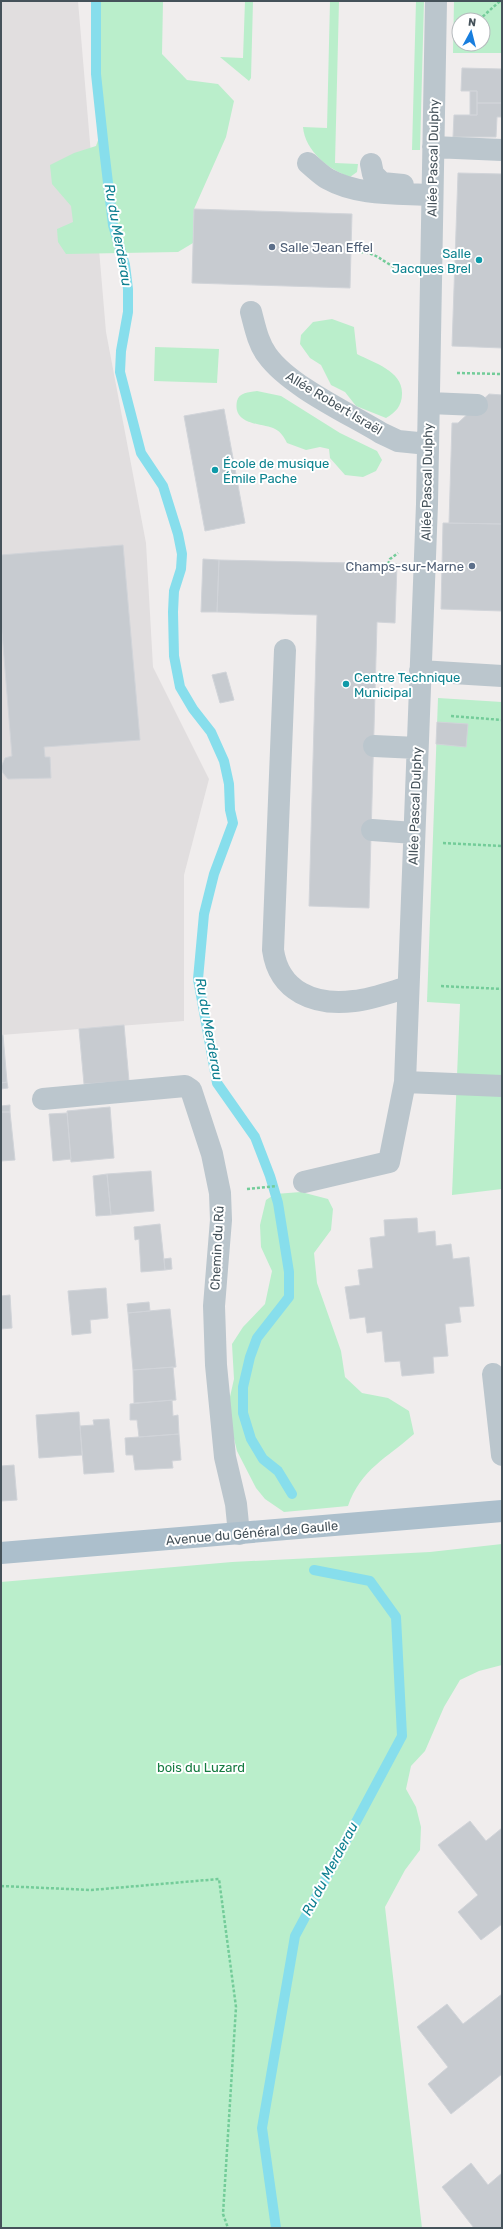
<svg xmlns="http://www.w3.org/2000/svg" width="503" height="2229" font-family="Rubik,sans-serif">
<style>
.education{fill:#e1dedf}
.green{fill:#baeecb;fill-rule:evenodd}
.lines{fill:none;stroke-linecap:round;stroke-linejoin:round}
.stream{stroke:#87deec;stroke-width:10}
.building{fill:#c7cbd0;stroke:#d1d4d9}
.path{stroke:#73cc99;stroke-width:2.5;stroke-dasharray:3 2;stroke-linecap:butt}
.minor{stroke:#bbc6cd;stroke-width:22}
.major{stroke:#acbfcc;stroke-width:22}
.service-dot{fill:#5c6f8a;stroke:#fff;stroke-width:1.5}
.culture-dot{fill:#0f9aa8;stroke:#fff;stroke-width:1.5}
.labels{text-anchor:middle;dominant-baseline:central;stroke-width:4;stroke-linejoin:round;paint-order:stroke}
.street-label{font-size:13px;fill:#45525a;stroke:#fff}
.service-label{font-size:13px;fill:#4e5e75;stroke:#fff;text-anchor:start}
.culture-label{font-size:13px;fill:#0d838f;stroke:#fff;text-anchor:start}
.park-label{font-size:13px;fill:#167b41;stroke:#fff}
.water-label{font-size:14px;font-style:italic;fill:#0d7f90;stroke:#fff}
</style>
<rect width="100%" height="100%" fill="#f0eded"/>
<path class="education" d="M1 1H78L106 332 146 543 153 667 209 779 184 875V1021L1 1035Z"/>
<path class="green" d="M96 1H163L162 54 187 80 218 84 234 101 226 137 194 209 193 243 178 252 66 254 58 242 57 229 73 222 71 206 52 184 50 165 74 153 96 146 102 129 96 74Z
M245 1H253L251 78 249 81 220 57 243 58Z
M330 1H339L335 163 358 164 357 172 350 177C329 170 305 151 303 127L327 128Z
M416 1H424L420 150H412Z
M454 1H502V53H453ZM459 20H483V44H459Z
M332 319 354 327 357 354C374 363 403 371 402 394 402 406 395 413 386 418L356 406 345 392 331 385 321 365 310 358 300 344 301 335 313 322Z
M155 347 219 349 217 383 154 381Z
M257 391 281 396 340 433 377 451 382 460 376 471 363 477 345 475 330 458 329 449 320 447 306 450 287 443C284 437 281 432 275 429 264 423 232 426 237 401 239 392 250 392 257 391Z
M438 698 502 702V1189L452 1195 460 1004 427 1002Z
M301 1192 328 1199 333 1209 331 1230 314 1253 317 1283 341 1351 345 1377 362 1393 388 1398 409 1411 414 1434C387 1458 361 1469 348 1506L284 1512 265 1499 256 1488 237 1451 227 1410 234 1379 232 1344 243 1327 265 1304 272 1271 261 1247 260 1225 266 1200 275 1194Z
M502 1544V1665L479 1671 460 1680 444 1707 425 1751 411 1766 406 1789 416 1807 421 1827 420 1850 405 1870 385 1907 422 2228H1V1582L232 1562 430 1552Z"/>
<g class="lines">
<path class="stream" d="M96 1V74L104 149 113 225 125 265 128 289V312L121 351 120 372 141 453 163 486 178 534 182 554 181 569 174 591 173 612 174 656 180 687 193 709 211 732 224 761 229 784 230 810 233 823 214 874 204 914 198 979 217 1083 255 1137 270 1176 278 1203 289 1272V1297L257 1338 250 1357 243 1387V1413L251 1439 263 1459 278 1471 292 1494
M276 2228 262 2128 295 1936 402 1736 396 1617 370 1581 314 1570"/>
</g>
<path class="building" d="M462 68 502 69V103H477V91H461Z
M470 91H477V115H470Z
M477 103H502V117H497L496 137H453L454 115H477Z
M458 173 502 174V348L452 346Z
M194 209 352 214 350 288 192 283Z
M489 394 502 395V524L449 523 452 423H458Z
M224 409 245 523 205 531 184 416Z
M443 523 502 524V611L441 609Z
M123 545 140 740 44 747 45 757H50L51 778 8 779 3 773 1 767 5 758 12 756 1 620V555Z
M203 559 219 560 217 612H201Z
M219 560 397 564 395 623 377 622 369 908 309 906 317 615 217 612Z
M226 672 234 700 220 703 212 675Z
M437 722 468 724 466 747 436 744Z
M124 1025 129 1081 84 1084 79 1029Z
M1 1035H3L7 1082 1 1083Z
M7 1082 8 1088 1 1089V1083Z
M10 1105V1112H1V1106Z
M110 1107 114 1158 71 1162 67 1111Z
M1 1112H10L15 1160 1 1161Z
M67 1113 71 1159 53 1161 49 1114Z
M151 1171 154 1211 111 1215 107 1174Z
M107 1174 111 1215 96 1216 93 1176Z
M417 1218 418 1233 435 1231 436 1246 451 1244 453 1259 469 1257 474 1306 459 1307 461 1322 445 1324 448 1356 433 1357 434 1373 402 1376 400 1361 385 1362 382 1331 367 1333 365 1317 350 1319 345 1287 360 1285 358 1270 373 1268 370 1238 385 1236 384 1220Z
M160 1224 165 1270 141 1272 139 1239 135 1240 134 1227Z
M171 1258 172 1269 165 1270 164 1259Z
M106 1288 108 1318 90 1320 91 1333 72 1335 68 1291Z
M10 1295 12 1328 1 1329V1296Z
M149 1302 150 1311 128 1313 127 1304Z
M170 1309 176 1367 133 1370 128 1313Z
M173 1367 176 1400 134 1403 133 1370Z
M172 1400 173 1416 178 1415 179 1434 139 1437 137 1420H130V1404Z
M79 1412 82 1455 39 1458 36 1415Z
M109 1419 114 1472 84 1474 80 1426 94 1425 93 1420Z
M179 1434 181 1460 172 1461 173 1468 135 1470 133 1455H126L125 1438Z
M14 1465 17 1500 1 1501V1466Z
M470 1821 486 1841 502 1828V1924L481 1940 458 1912 478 1895 438 1845Z
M502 1994V2074L451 2114 428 2084 448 2067 417 2027 447 2004 463 2024Z
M471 2163 488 2185 502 2173V2228H474L442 2187Z"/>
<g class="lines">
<path class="path" d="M479 20 500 1
M350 252C379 250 379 262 403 271
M457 373 502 374
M388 564 390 559 398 553
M451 716 502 720
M443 843 502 846
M441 986 502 989
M247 1189 277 1186
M1 1886 91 1890 219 1879 236 2007 223 2214 228 2228"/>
<path class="minor" d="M433 147 502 150
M308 163C314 168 321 175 328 179 358 196 398 193 432 195
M371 164 373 174 382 183 403 185
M251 312C255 327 258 343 267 355 289 386 348 413 381 433L398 441 428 444
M429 403 477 405
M285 650 273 950C279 992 315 1006 354 1001 372 999 391 992 408 987
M420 671 502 676
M374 746 417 748
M372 830 414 833
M405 1082 502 1086
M43 1099 185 1086 191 1090 212 1154 220 1193 221 1220 214 1306 216 1365 225 1457 236 1504 239 1534
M304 1182 389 1162 405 1082 427 504 436 1
M493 1374 502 1455"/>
<path class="major" d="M1 1553 502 1511"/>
</g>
<g class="service-dot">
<circle cx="272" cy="247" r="4"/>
<circle cx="472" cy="566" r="4"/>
</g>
<g class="culture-dot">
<circle cx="479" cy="260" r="4"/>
<circle cx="215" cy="470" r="4"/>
<circle cx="346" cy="684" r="4"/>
</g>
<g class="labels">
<g class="street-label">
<text transform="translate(433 158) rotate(-89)">Allée Pascal Dulphy</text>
<text transform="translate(334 403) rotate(31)">Allée Robert Israël</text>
<text transform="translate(427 482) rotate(-89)">Allée Pascal Dulphy</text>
<text transform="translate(415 806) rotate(-88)">Allée Pascal Dulphy</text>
<text transform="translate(217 1248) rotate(-87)">Chemin du Rû</text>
<text transform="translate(252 1533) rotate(-5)">Avenue du Général de Gaulle</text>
</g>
<g class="service-label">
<text x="280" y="247">Salle Jean Effel</text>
<text x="464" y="566" text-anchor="end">Champs-sur-Marne</text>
</g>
<g class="culture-label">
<text x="471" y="253" text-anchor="end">Salle<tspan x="471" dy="15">Jacques Brel</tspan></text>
<text x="223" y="463">École de musique<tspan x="223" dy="15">Émile Pache</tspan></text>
<text x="354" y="677">Centre Technique<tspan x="354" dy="15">Municipal</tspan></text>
</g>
<g class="park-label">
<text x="201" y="1767">bois du Luzard</text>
</g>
<g class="water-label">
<text transform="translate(118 235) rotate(80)">Ru du Merderau</text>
<text transform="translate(209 1029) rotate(80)">Ru du Merderau</text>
<text transform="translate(330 1869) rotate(-62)">Ru du Merderau</text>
</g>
</g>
<rect width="503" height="2229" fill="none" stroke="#45525a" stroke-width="4"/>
<g transform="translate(471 32) rotate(7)"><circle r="19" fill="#ffffff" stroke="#b5babd"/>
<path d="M0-3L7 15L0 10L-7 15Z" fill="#187ede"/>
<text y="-6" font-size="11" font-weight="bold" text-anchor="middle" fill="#45525a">N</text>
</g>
</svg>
